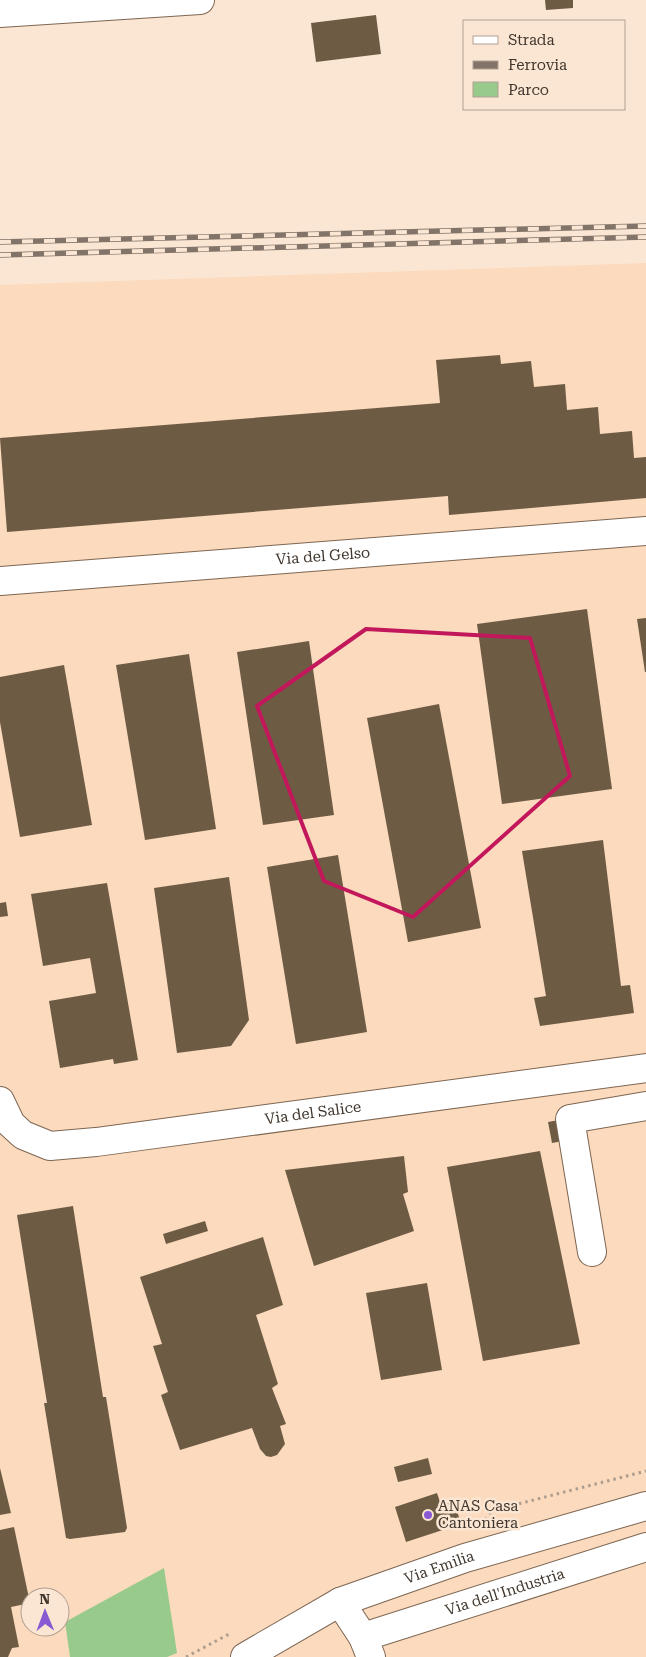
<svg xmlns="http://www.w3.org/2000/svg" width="646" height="1657" font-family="'Roboto Serif',serif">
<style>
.built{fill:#fbdabe;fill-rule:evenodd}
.green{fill:#98ca8b}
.building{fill:#6e5b44}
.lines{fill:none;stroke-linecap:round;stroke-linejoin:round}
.minor-casing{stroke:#7d6652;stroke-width:30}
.major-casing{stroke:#7d6652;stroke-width:30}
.path{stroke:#ad9d8e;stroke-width:3;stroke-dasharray:2.5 4;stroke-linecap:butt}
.minor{stroke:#fff;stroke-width:28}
.major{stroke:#fff;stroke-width:28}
.rail-casing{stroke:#827468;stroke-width:5.5}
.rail{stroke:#fbe6d3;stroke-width:4;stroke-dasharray:11;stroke-linecap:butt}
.marked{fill:none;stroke:#c2185b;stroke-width:4;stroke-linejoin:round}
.poi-dot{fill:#8859d2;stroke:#fbe6d3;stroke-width:2}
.labels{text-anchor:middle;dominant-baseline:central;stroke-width:5;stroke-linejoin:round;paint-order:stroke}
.street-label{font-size:15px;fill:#41372e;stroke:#fbe6d3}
.poi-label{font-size:15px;fill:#41372e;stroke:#fbe6d3;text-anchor:start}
</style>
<rect width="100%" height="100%" fill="#fbe6d3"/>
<path class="built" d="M646 263V1657H0V285ZM30 1597H60V1627H30Z"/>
<path class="green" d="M164 1568 177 1653 167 1657H70L65 1622Z"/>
<path class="building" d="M545 0H573V8L546 10Z
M376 15 381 54 316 62 311 23Z
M500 355 501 364 531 361 534 387 565 384 567 410 598 407 600 434 632 431 634 458 646 457V498L449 515 448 496 7 532 0 438 440 403 436 360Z
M587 609 612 789 502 804 477 624Z
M646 618V672H645L637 619Z
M309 641 334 815 263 825 237 652Z
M189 654 216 829 145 840 116 665Z
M64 665 92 825 20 837 0 722V677Z
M439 704 481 928 408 942 367 718Z
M603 840 621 986 630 985 634 1013 540 1026 534 998 546 996 522 851Z
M338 855 367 1032 296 1044 267 867Z
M229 877 249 1020 231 1046 177 1053 154 888Z
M107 883 138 1060 114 1064 113 1059 60 1068 49 1001 96 993 90 958 43 966 31 894Z
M6 902 8 916 0 917V903Z
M559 1120 563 1141 552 1143 548 1122Z
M540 1151 580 1344 483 1361 447 1167Z
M404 1156 408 1192 403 1194 414 1231 314 1266 285 1170Z
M73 1206 103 1397H106L127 1528 125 1532 70 1539 66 1538 44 1403H47L17 1215Z
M205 1221 208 1231 166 1244 163 1234Z
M263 1237 283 1305 256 1315 278 1384 272 1388 286 1424 280 1426 285 1444 277 1455 271 1457 266 1456 260 1449 252 1428 180 1450 161 1395 168 1392 153 1346 162 1344 140 1277Z
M427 1283 442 1370 381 1380 366 1293Z
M428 1458 432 1474 398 1482 394 1467Z
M0 1468 11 1513 0 1515Z
M437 1493 441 1505 454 1501 461 1524 406 1542 395 1507Z
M14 1527 30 1603 11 1607 19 1647 12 1648 8 1657H0V1530Z"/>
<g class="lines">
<defs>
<g id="minor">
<path d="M0 13 200 0"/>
<path id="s1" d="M0 581 646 531"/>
<path id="s2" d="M0 1101 11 1124 23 1135 50 1146 96 1142 646 1068"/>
<path d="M592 1252 570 1119 646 1106"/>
<path d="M340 1602 363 1637 371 1657"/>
<path id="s3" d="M363 1637 646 1547"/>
</g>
<g id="major">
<path id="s4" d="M245 1657 340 1602 465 1558 646 1506"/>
</g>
</defs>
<use href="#minor" class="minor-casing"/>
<use href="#major" class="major-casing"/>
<path class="path" d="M482 1525 491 1511 646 1471
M186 1657 231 1633"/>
<use href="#minor" class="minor"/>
<use href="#major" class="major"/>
<defs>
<path id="rail" d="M0 242 646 226
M0 255 646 237"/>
</defs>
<use href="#rail" class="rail-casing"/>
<use href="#rail" class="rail"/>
</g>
<path class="marked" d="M366 629 530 638 570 776 413 917 324 881 257 706Z"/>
<circle class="poi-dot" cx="428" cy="1515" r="5"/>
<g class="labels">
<g class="street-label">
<text stroke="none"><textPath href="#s1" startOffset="324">Via del Gelso</textPath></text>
<text stroke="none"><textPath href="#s2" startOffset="336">Via del Salice</textPath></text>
<text stroke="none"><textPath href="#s4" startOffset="215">Via Emilia</textPath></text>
<text stroke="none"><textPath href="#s3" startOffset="149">Via dell'Industria</textPath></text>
</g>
<g class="poi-label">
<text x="438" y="1506">ANAS Casa<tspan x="438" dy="17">Cantoniera</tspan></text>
</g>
</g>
<rect x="463" y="20" width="162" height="90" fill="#fbe6d3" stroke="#b1a091"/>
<rect x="473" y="36" width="25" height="8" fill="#ffffff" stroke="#b1a091"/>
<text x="508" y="45" font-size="15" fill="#41372e">Strada</text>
<rect x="473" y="61" width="25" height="8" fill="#827468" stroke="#b1a091"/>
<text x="508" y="70" font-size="15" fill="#41372e">Ferrovia</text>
<rect x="473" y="82" width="25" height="15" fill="#98ca8b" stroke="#b1a091"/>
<text x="508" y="95" font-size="15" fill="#41372e">Parco</text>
<g transform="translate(45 1612) rotate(359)"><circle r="24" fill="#fbe6d3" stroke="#b1a091"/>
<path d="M0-4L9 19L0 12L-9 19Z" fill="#8859d2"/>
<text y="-8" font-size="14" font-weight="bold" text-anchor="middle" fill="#41372e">N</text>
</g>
</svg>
